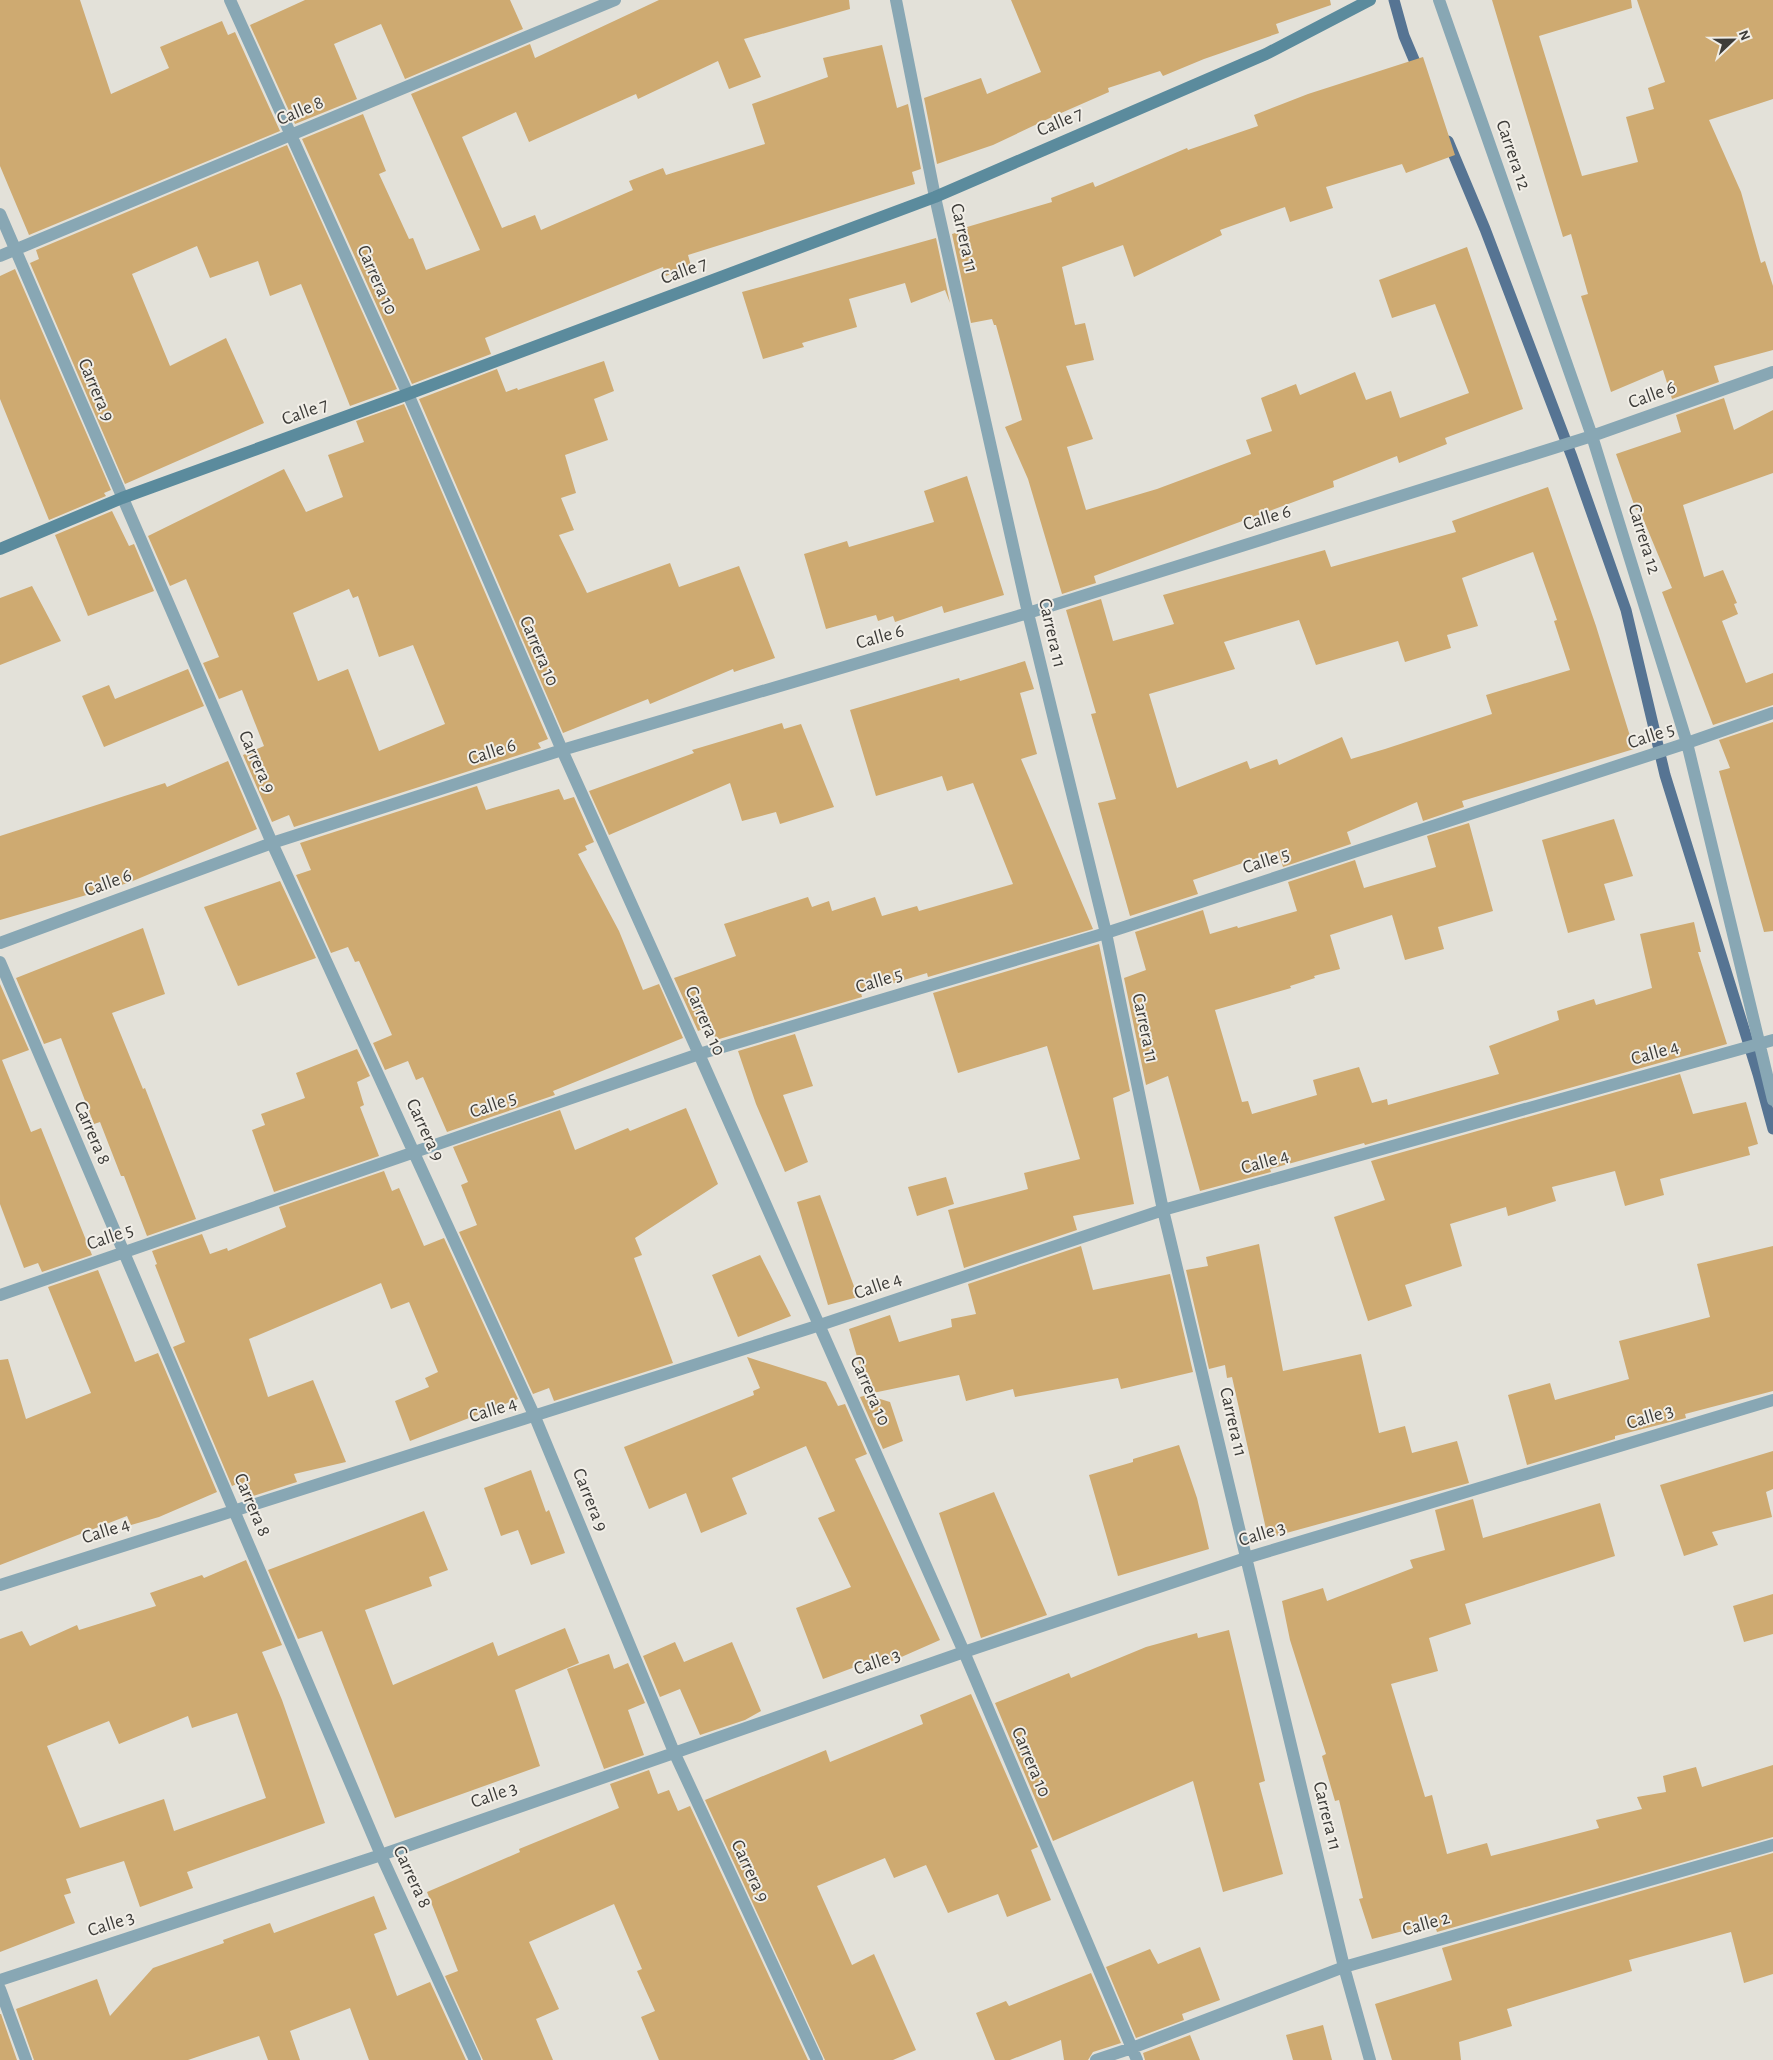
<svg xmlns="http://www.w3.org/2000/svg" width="1773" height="2060" font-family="'Alegreya Sans',sans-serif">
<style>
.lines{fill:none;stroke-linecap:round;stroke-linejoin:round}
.stream{stroke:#567493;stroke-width:11}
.building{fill:#ceaa71;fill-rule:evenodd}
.street{stroke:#88a7b4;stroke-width:12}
.secondary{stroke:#5b8b9d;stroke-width:12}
.labels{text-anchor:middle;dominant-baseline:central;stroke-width:4;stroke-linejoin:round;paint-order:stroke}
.street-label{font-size:19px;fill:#3d3c39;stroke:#f1eee7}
</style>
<rect width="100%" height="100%" fill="#e3e1d9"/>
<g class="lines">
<path class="stream" d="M1394 0 1404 36 1420 74
M1448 141 1485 229 1572 457 1626 610 1665 775 1758 1074 1773 1129"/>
</g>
<path class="building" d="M0 0H80L111 94 169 68 160 47 222 21 228 35 235 32 280 131 29 235 0 166Z
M305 0H510L523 29 405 79 381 24 334 44 357 99 295 124 250 25Z
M659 0H849L850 9 744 39 761 77 729 89 718 61 638 99 636 94 529 142 516 112 462 137 502 228 535 215 541 230 633 190 629 181 663 168 666 175 765 144 752 104 828 77 823 58 882 45 897 108 908 104 921 169 912 172 915 184 688 255 691 266 666 276 663 267 485 338 491 354 412 384 302 139 363 114 386 171 379 174 409 239 413 238 426 270 480 250 411 94 530 44 535 58Z
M1011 0H1330L1331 5 1276 24 1279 33 1204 59 1163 76 1160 71 1108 88 1109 92 1052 117 993 145 937 164 924 98 981 78 987 94 1041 72Z
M1492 0H1631L1632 8 1539 36 1582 176 1638 162 1626 117 1654 109 1648 88 1665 82 1637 0H1773V99L1709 120 1741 192 1761 263 1765 261 1773 286V350L1714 366 1719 382 1672 399 1663 370 1611 392 1581 296 1588 294 1571 234 1563 237Z
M1423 57 1455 155 1406 173 1402 164 1326 187 1333 208 1290 222 1285 207 1220 230 1222 235 1134 277 1123 245 1062 267 1075 325 1085 323 1094 360 1066 366 1093 439 1067 447 1086 510 1157 489 1251 454 1246 440 1272 431 1261 398 1296 384 1300 395 1355 372 1366 400 1391 391 1400 418 1469 393 1435 304 1392 318 1379 280 1467 247 1523 409 1445 438 1447 444 1399 463 1397 456 1333 481 1334 487 1094 576 1096 583 1062 594 1028 479 1005 427 1022 420 996 325H994L992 319 971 323 952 234 968 229 967 227 1052 202 1051 198 1093 182 1095 187 1187 148 1188 150 1258 126 1254 115 1308 94Z
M287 145 397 389 350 406 301 284 270 296 258 261 210 278 197 246 132 274 170 366 226 338 264 423 125 484 30 263 39 259 36 250Z
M936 238 950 303 945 290 911 303 905 283 849 299 857 327 802 343 804 347 763 359 742 292Z
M15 269 111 490 104 493 106 496 49 520 0 399V276Z
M604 361 614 391 594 399 608 440 565 455 576 493 561 498 574 530 559 535 587 593 670 563 679 587 739 566 775 658 734 672 733 669 650 704 648 699 563 733 419 399 497 369 506 392 517 388 518 390Z
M1724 398 1734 430 1773 410V473L1683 505 1704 577 1723 570 1737 603 1734 604 1738 614 1722 621 1746 683 1773 673V705L1713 725 1662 592 1672 588 1639 509 1636 510 1616 454 1681 432 1676 415Z
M404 404 548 739 538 743 541 748 294 827 289 815 272 822 243 755 264 746 242 690 219 699 203 663 219 657 186 579 170 586 148 536 284 469 306 512 343 497 328 455 364 442 356 421ZM349 589 353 598 358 596 379 657 413 645 445 724 379 751 348 669 318 681 293 613Z
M967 476 1004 595 944 613 942 606 895 622 893 616 878 621 876 615 826 629 804 554 847 541 849 547 934 522 924 491Z
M1548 487 1596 626 1634 749 1462 801 1464 807 1423 821 1417 802 1347 832 1351 844 1283 867 1278 851 1193 880 1198 894 1130 916 1098 803 1116 799 1091 714 1096 713 1066 610 1101 599 1113 641 1174 624 1163 595 1325 550 1331 567 1456 532 1452 521ZM1533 552 1557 620 1554 621 1570 670 1486 695 1492 714 1385 749 1351 759 1342 737 1279 765 1277 759 1250 769 1247 761 1177 788 1149 694 1235 669 1224 642 1299 620 1316 665 1398 641 1405 662 1451 648 1447 635 1478 626 1462 578Z
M112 511 129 546 134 544 154 591 88 616 55 535Z
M32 586 61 641 0 665V598Z
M1025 661 1034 689 1020 693 1037 754 1021 759 1093 929 928 977 927 973 861 993 862 997 716 1040 711 1026 698 1031 674 978 736 956 724 924 808 897 812 907 829 901 832 911 875 897 882 916 917 906 919 911 1013 884 973 783 947 791 942 776 876 796 850 710 959 678 960 681Z
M188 669 204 706 104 747 82 696 109 685 115 699Z
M1773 722V931L1764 932 1719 771 1730 768 1719 740Z
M782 723 784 729 801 724 834 807 780 824 776 812 742 821 730 783 609 835 589 791 694 753 692 750Z
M228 761 257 829 128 883 0 920V836L165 783 167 787Z
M477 786 486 810 559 789 564 800 574 797 594 842 585 846 587 850 578 854 619 931 643 990 659 984 683 1038 553 1091 555 1095 447 1132 423 1077 416 1080 408 1061 385 1070 373 1043 392 1035 359 961 355 962 348 947 331 953 296 875 311 870 300 843Z
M1614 819 1633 876 1604 884 1615 920 1568 933 1542 840Z
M1469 823 1493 911 1438 927 1444 949 1405 960 1392 915 1330 935 1340 969 1314 976 1315 978 1290 986 1291 988 1215 1010 1242 1102 1248 1101 1252 1114 1317 1095 1313 1080 1359 1067 1372 1103 1387 1099 1388 1105 1499 1074 1489 1046 1559 1020 1557 1011 1594 999 1596 1005 1652 988 1640 934 1694 922 1701 952H1698L1727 1044 1365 1145 1364 1143 1270 1169 1271 1172 1200 1191 1168 1076 1146 1085 1124 978 1146 970 1135 932 1203 910 1210 934 1237 926 1238 928 1297 911 1288 882 1355 860 1364 888 1436 867 1427 836Z
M280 881 316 958 238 986 204 907Z
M143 928 165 994 112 1013 143 1089 145 1088 196 1219 147 1236 124 1176H121L100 1122 94 1124 61 1038 44 1044 16 978Z
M1099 944 1130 1091 1113 1098 1134 1204 1073 1216 1077 1230 964 1268 948 1210 1028 1189 1024 1173 1080 1159 1047 1046 958 1073 933 993Z
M0 984 29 1050 2 1060 31 1132 41 1128 92 1255 42 1272 38 1263 24 1268 0 1204Z
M795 1034 813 1086 783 1095 808 1162 785 1172 756 1104 738 1051Z
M357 1049 370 1076 357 1082 364 1105 360 1107 379 1156 274 1192 252 1130 265 1125 261 1114 305 1098 296 1073Z
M1680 1074 1693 1114 1746 1102 1758 1144 1748 1147 1750 1155 1660 1179 1664 1195 1625 1206 1615 1171 1552 1187 1556 1201 1508 1216 1506 1207 1450 1224 1462 1266 1405 1285 1412 1306 1368 1321 1334 1217 1385 1200 1371 1161Z
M686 1108 718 1184 635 1238 642 1255 634 1258 673 1363 554 1401 549 1388 533 1394 459 1232 477 1225 461 1185 468 1182 453 1147 560 1110 575 1150 628 1128 630 1131Z
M384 1171 392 1191 399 1188 424 1246 444 1238 518 1399 410 1441 395 1401 429 1387 425 1378 438 1372 409 1302 391 1309 381 1283 249 1339 268 1397 313 1380 346 1462 294 1474 297 1482 247 1498 241 1482 232 1486 173 1347 185 1342 155 1265 157 1264 152 1251 202 1234 210 1254 227 1248 228 1251 286 1227 279 1207Z
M946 1177 954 1204 917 1216 908 1187Z
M820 1195 858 1297 828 1305 797 1202Z
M1259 1244 1283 1371 1361 1354 1379 1433 1405 1426 1412 1453 1457 1441 1469 1483 1268 1538 1232 1377 1227 1378 1225 1365 1209 1369 1186 1270 1208 1266 1206 1257Z
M1081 1246 1093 1290 1170 1274 1193 1372 1121 1389 1118 1378 1015 1397 1013 1389 966 1401 959 1375 868 1394 849 1329 890 1315 899 1342 952 1327 951 1319 976 1314 968 1284Z
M1773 1246V1391L1685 1414 1686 1418 1615 1436V1439L1527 1465 1508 1395 1550 1383 1555 1400 1629 1379 1619 1341 1710 1317 1697 1264Z
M760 1255 791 1316 738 1337 712 1275Z
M98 1270 135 1362 158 1353 217 1492 159 1517 131 1525 127 1516 0 1565V1360L8 1359 26 1419 91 1393 48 1287Z
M747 1357 826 1382 838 1406 845 1404 867 1454 855 1459 940 1640 890 1662 887 1655 823 1679 796 1608 851 1587 818 1518 835 1511 806 1446 732 1478 747 1514 701 1533 686 1493 649 1509 624 1447 754 1395 753 1391 760 1388Z
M867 1395 890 1402 903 1441 883 1449 860 1397Z
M1179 1445 1197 1498 1209 1549 1118 1576 1089 1475 1133 1462V1459Z
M1773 1451V1489L1766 1492 1772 1517 1712 1532 1718 1545 1684 1556 1660 1485Z
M531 1470 546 1512 549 1510 565 1553 531 1565 518 1530 501 1536 484 1488Z
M994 1492 1047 1615 981 1638 939 1513Z
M1473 1499 1483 1538 1600 1503 1615 1556 1465 1604 1471 1624 1429 1638 1438 1671 1391 1684 1425 1797 1432 1795 1447 1854 1487 1843 1491 1856 1599 1828 1596 1820 1642 1809 1637 1797 1666 1792 1663 1776 1696 1767 1702 1787 1773 1765V1837L1437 1932 1434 1923 1372 1939 1359 1899 1363 1898 1339 1800 1335 1801 1322 1756 1326 1754 1290 1640 1282 1601 1323 1588 1327 1601 1413 1568 1410 1560 1445 1550 1435 1510Z
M424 1511 448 1570 429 1577 432 1586 365 1610 393 1685 493 1642 498 1656 565 1628 579 1663 515 1690 540 1766 395 1818 322 1631 298 1639 268 1570Z
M246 1560 282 1645 262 1652 282 1700 325 1823 187 1872 193 1888 140 1907 124 1861 66 1879 71 1893 64 1895 75 1923 0 1952V1639L22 1631 30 1646 77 1625 79 1630 156 1606 150 1593 202 1575 204 1578ZM237 1713 266 1798 174 1831 164 1799 80 1828 47 1746 109 1721 119 1744 188 1716 192 1728Z
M1773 1594V1634L1744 1642 1733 1606Z
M1229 1630 1265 1781 1259 1783 1283 1874 1223 1892 1193 1781 1053 1841 995 1703 1069 1673 1071 1678 1146 1647 1197 1633 1198 1638Z
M675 1642 684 1662 732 1642 761 1711 745 1720 700 1735 680 1689 660 1697 643 1656Z
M609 1654 614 1669 628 1663 645 1703 628 1710 644 1755 604 1769 567 1669Z
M971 1694 1038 1847 1031 1850 1051 1900 1007 1917 998 1894 948 1913 926 1865 894 1878 885 1858 817 1886 852 1965 874 1954 916 2050 893 2060H825L705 1800 826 1750 830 1762 923 1724 920 1715Z
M649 1770 658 1794 669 1790 678 1811 690 1806 808 2060H659L641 2017 655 2011 637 1971 642 1969 614 1904 529 1942 559 2009 536 2019 553 2060H483L445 1976 458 1971 427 1892 520 1852 519 1849 619 1808 610 1784Z
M1773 1853V1974L1744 1983 1731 1932 1629 1960 1632 1971 1507 2009 1512 2026 1459 2042 1461 2060H1392L1375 2004 1452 1980 1442 1948Z
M374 1896 387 1929 374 1934 397 1996 430 1982 466 2060H369L350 2008 290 2031 300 2060H268L259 2036 188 2060H34L16 2009 97 1979 110 2016 153 1968 224 1943 223 1940 270 1923 274 1933Z
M1200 1947 1220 2000 1182 2014 1184 2020 1136 2038 1106 1967 1150 1949 1158 1964Z
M1091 1973 1121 2043 1093 2052 1088 2060H1064L1061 2040 1010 2060H995L976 2013 1006 2001 1009 2006Z
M0 2014H1L17 2060H0Z
M1323 2025 1332 2060H1293L1286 2035Z
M1190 2035 1200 2060H1145L1143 2053Z"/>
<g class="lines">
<path class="street" d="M230 0 408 394 562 750 699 1054 964 1652 1137 2060
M896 0 935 197 1028 613 1106 933 1163 1210 1344 1967 1370 2060
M1439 0 1592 436 1687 743 1773 1100
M0 214 272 843 535 1417 674 1752 817 2060
M0 256 615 0
M0 943 272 843 562 750 1028 613 1592 436 1773 372
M0 962 381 1855 475 2060
M0 1295 699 1054 1106 933 1687 743 1773 713
M0 1585 820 1325 1163 1210 1773 1040
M0 1980 381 1855 964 1652 1246 1558 1773 1400
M0 1989 26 2060
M1096 2060 1132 2048 1344 1967 1773 1845"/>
<path class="secondary" d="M0 549 122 498 408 394 935 197 1266 54 1370 0"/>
</g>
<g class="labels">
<g class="street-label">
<text transform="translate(300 111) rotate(-23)">Calle 8</text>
<text transform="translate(1060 122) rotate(-23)">Calle 7</text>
<text transform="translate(1513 155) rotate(71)">Carrera 12</text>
<text transform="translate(964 238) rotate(77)">Carrera 11</text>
<text transform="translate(684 271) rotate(-20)">Calle 7</text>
<text transform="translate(377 280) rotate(66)">Carrera 10</text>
<text transform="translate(96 390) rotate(67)">Carrera 9</text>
<text transform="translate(1652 395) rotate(-20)">Calle 6</text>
<text transform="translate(305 412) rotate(-20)">Calle 7</text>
<text transform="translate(1267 518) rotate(-17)">Calle 6</text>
<text transform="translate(1644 539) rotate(73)">Carrera 12</text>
<text transform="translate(1052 633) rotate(77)">Carrera 11</text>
<text transform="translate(880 637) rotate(-16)">Calle 6</text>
<text transform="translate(539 651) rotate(67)">Carrera 10</text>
<text transform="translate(1651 736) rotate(-18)">Calle 5</text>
<text transform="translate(492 752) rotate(-18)">Calle 6</text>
<text transform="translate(257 762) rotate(66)">Carrera 9</text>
<text transform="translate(1266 861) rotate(-18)">Calle 5</text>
<text transform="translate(108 883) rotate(-20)">Calle 6</text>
<text transform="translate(879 981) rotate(-17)">Calle 5</text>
<text transform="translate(705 1021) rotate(66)">Carrera 10</text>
<text transform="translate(1145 1028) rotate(78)">Carrera 11</text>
<text transform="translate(1655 1053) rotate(-16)">Calle 4</text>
<text transform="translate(493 1105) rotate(-19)">Calle 5</text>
<text transform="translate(425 1130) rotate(65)">Carrera 9</text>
<text transform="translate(92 1133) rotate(67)">Carrera 8</text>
<text transform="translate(1265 1162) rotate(-16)">Calle 4</text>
<text transform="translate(110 1237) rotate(-19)">Calle 5</text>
<text transform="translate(878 1286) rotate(-19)">Calle 4</text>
<text transform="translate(870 1391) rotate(66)">Carrera 10</text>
<text transform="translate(493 1410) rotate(-17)">Calle 4</text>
<text transform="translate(1650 1417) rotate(-17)">Calle 3</text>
<text transform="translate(1233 1422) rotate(77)">Carrera 11</text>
<text transform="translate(590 1500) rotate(68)">Carrera 9</text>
<text transform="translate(252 1505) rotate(67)">Carrera 8</text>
<text transform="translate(106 1531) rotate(-18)">Calle 4</text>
<text transform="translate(1262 1534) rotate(-17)">Calle 3</text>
<text transform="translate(877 1662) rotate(-19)">Calle 3</text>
<text transform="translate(1031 1762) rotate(67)">Carrera 10</text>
<text transform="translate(494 1795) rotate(-19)">Calle 3</text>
<text transform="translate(1327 1816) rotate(76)">Carrera 11</text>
<text transform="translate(750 1871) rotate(65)">Carrera 9</text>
<text transform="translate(412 1877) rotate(65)">Carrera 8</text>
<text transform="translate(111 1924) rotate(-18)">Calle 3</text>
<text transform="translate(1426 1924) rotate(-16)">Calle 2</text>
</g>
</g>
<g transform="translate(1733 40) rotate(68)" stroke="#f1eee7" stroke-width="4" paint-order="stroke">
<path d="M0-4L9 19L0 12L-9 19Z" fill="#3d3c39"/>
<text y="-8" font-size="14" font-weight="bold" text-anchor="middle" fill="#3d3c39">N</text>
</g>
</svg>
